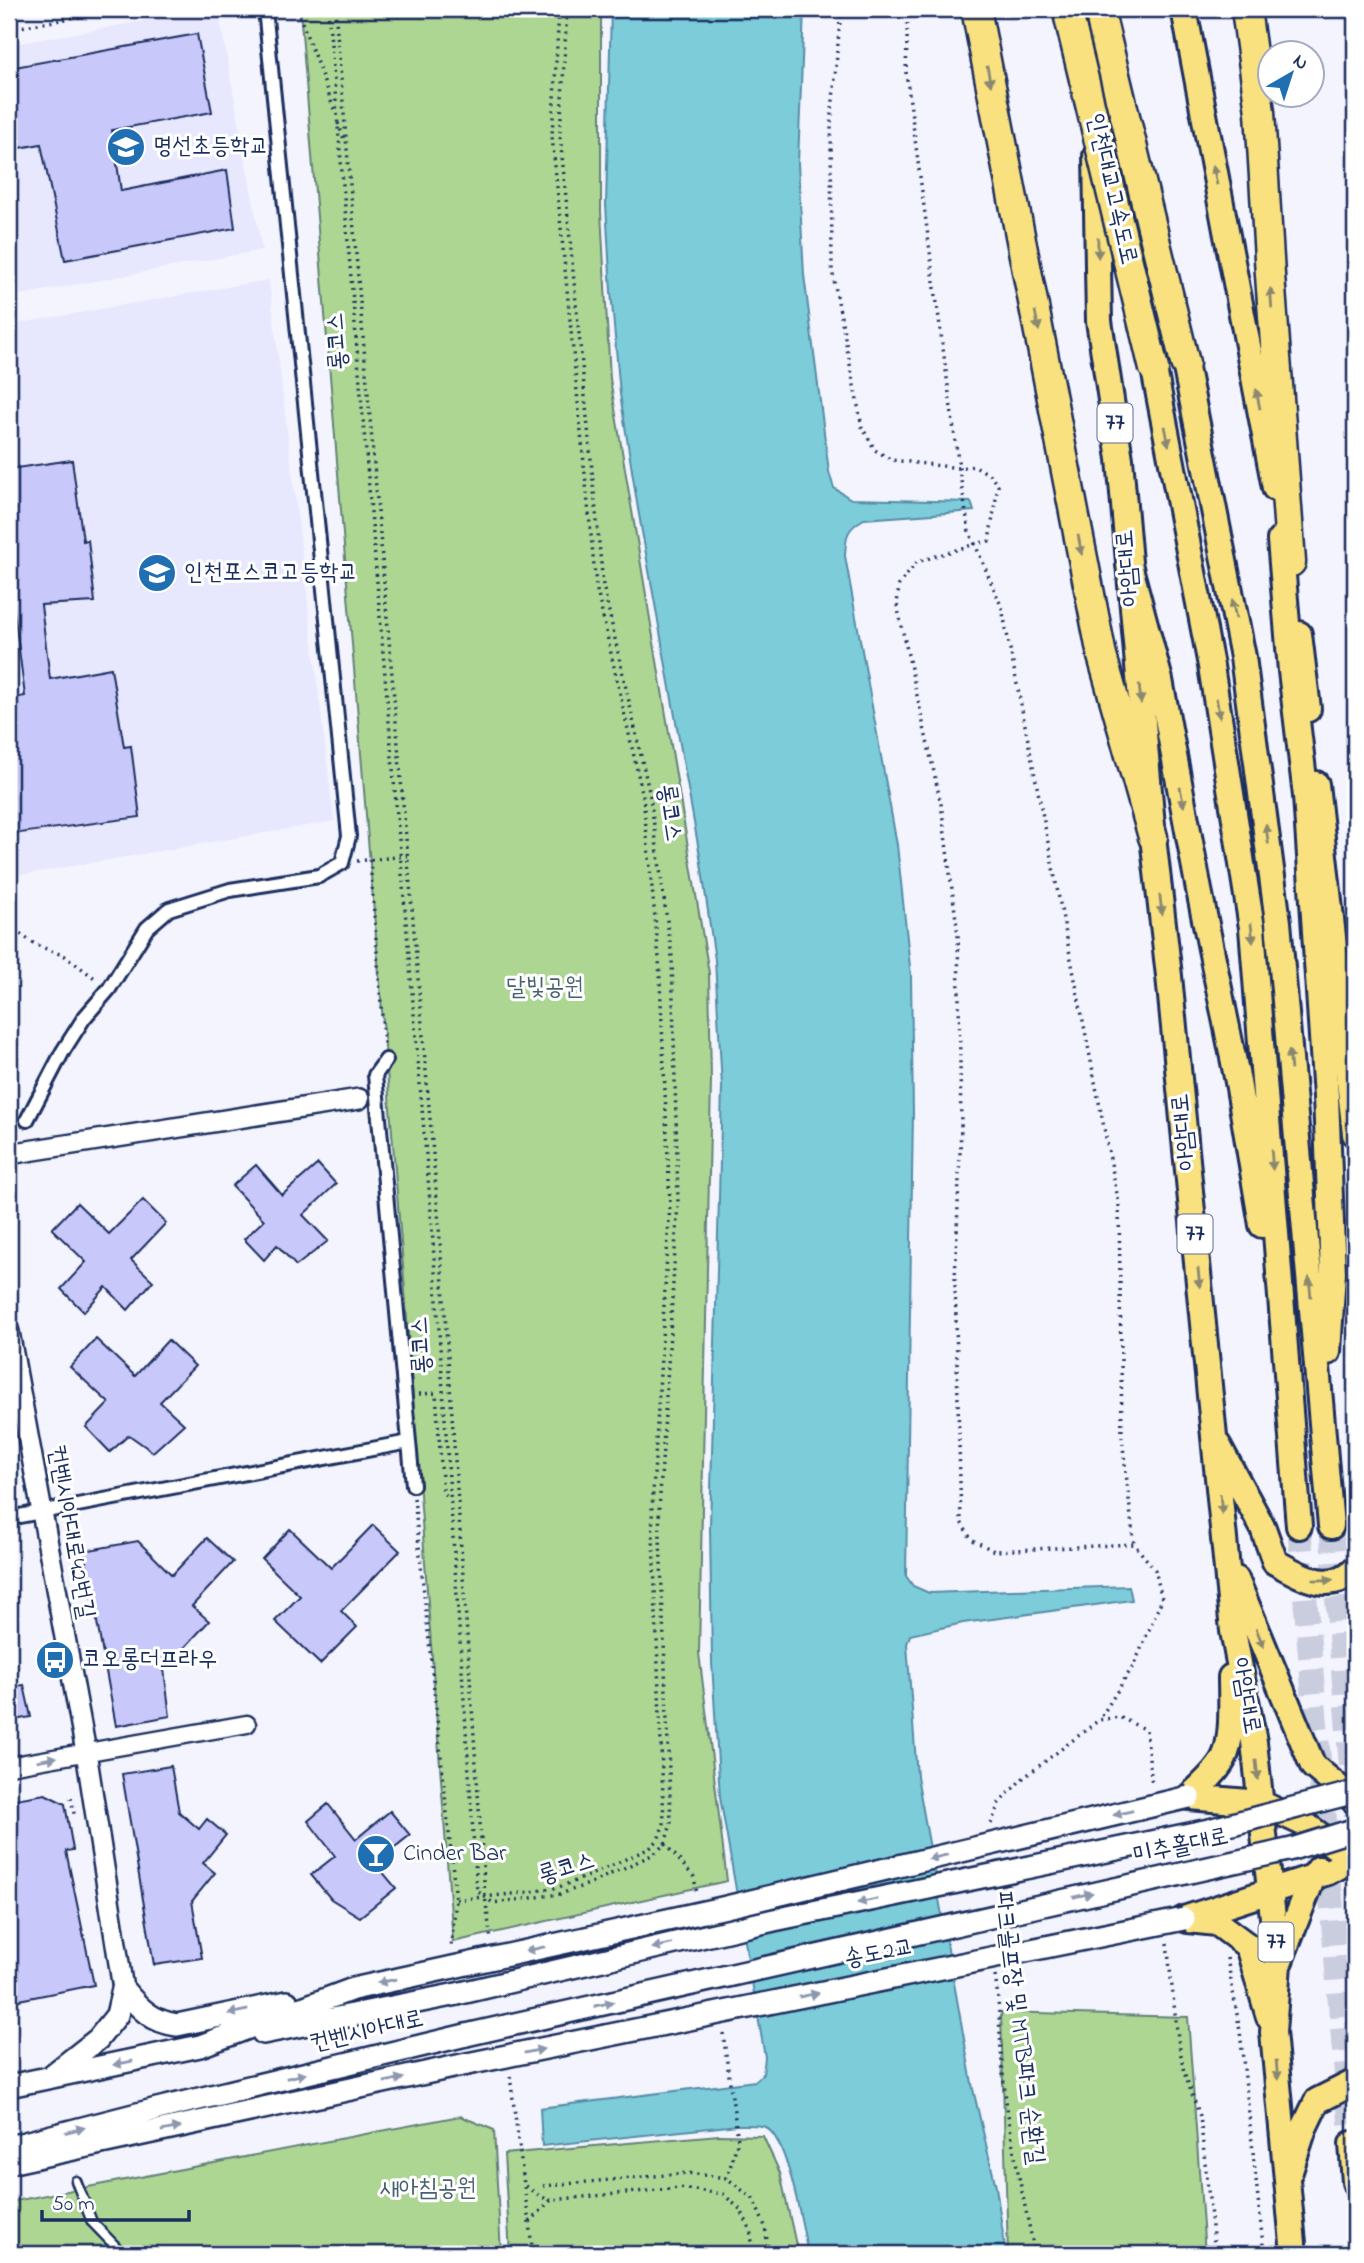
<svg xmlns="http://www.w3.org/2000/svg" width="1364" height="2263" font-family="'Indie Flower','Poor Story',sans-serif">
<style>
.built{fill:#e7e7fd}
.green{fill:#aed693;stroke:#648278;stroke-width:2}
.water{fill:#7dccd9;stroke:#568da8;stroke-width:2}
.building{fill:#c8c8fb;stroke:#1b2f5e;stroke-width:2}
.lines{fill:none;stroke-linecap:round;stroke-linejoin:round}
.trunk-tunnel{stroke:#c9cdde;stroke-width:24;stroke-dasharray:24 12;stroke-linecap:butt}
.service-casing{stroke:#1b2f5e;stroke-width:13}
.pedestrian-casing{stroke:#1b2f5e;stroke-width:18}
.minor-casing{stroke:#1b2f5e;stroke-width:21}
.tertiary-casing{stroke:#1b2f5e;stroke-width:24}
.secondary-casing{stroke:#1b2f5e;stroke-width:26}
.primary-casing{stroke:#1b2f5e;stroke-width:30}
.trunk-casing{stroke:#1b2f5e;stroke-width:30}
.motorway-casing{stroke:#1b2f5e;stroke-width:33}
.path{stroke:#1b2f5e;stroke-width:3.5;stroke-dasharray:2 5;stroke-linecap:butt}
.service{stroke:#fff;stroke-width:8}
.pedestrian{stroke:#fff;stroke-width:12}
.minor{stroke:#fff;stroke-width:16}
.tertiary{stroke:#fff;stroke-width:19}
.secondary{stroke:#fff;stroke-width:21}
.primary{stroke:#fae180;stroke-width:24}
.trunk{stroke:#fae180;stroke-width:24}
.motorway{stroke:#fae180;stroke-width:28}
.secondary-bridge-casing{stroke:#1b2f5e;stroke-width:26;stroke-linecap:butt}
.motorway-bridge-casing{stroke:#1b2f5e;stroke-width:33;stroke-linecap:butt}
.secondary-bridge{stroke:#fff;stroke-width:21}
.motorway-bridge{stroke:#fae180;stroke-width:28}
.oneway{fill:#8a886f}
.oneway2{fill:#8d97ae}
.labels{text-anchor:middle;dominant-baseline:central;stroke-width:6;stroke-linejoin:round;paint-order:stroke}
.shield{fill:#fff;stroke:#5f6d8e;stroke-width:2}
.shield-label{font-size:23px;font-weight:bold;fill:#1b2f5e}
.poi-label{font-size:24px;fill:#1b2f5e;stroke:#fff;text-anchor:start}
.street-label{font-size:24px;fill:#1b2f5e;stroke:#fff}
.park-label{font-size:24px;fill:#47616e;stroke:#fff}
</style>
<rect width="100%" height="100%" fill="#f4f4fe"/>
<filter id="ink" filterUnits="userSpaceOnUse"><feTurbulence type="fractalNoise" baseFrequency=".0143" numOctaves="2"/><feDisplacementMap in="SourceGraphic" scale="14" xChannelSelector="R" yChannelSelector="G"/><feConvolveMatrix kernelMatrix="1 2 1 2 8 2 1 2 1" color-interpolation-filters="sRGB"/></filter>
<g filter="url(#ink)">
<path class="built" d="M212 9H218L262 250 9 297V45Z
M269 280 334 821 9 877V325Z"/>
<path class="green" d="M300 9H601V212L610 379 709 973 711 1080 699 1653 727 1881 453 1942 405 1291Z
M1001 2012 1188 2017 1205 2254H1008Z
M460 2116 494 2130 501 2254H9V2202Z
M719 2135 763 2136 780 2173 798 2254H510L504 2154Z"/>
<path class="water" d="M611 9H804L798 163 804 275 829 472 834 488 851 499 971 502 974 511 864 519C846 529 846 536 845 556L897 845 911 976 913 1112 906 1576 913 1586 929 1593 1129 1586 1132 1600 963 1623 910 1635 907 1644 917 1776 973 2089 996 2187 1006 2254H808C803 2230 788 2137 765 2127 758 2124 747 2125 738 2125L542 2146 540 2108 755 2081 763 2074 765 2057 720 1797 712 1663 710 1526 722 1087 715 960 700 856 638 509 620 394 611 292 606 205Z"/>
<path class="building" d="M197 34 212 112 112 130 121 191 227 170 235 228 65 260 41 144 9 150V68Z
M72 460 83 541 88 540 95 602 41 605 50 679 111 668 124 747 131 746 140 817 13 834 9 807V699L25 696 13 603 9 604V469Z
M318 1164 336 1184 303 1215 328 1241 296 1266 277 1245 264 1260 244 1239 264 1220 232 1186 256 1165 282 1195Z
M143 1200 166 1223 131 1260 153 1281 128 1310 106 1287 84 1312 61 1289 86 1262 52 1229 77 1203 109 1234Z
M96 1339 135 1376 168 1340 195 1366 160 1402 184 1424 153 1452 129 1435 110 1452 86 1427 109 1403 70 1367Z
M373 1525 400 1551 341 1611 357 1627 320 1664 275 1621 300 1596 262 1559 290 1529 331 1568Z
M207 1538 233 1562 192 1606 209 1621 164 1670 170 1716 116 1726 84 1551 138 1541 172 1575Z
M24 1685 31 1717 9 1721V1688Z
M171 1766 179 1812 199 1829 207 1819 226 1835 203 1863 215 1873 192 1901 202 1958 154 1965 122 1774Z
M45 1794 65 1804 73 1850 66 1851 94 1985 9 2002V1800Z
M328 1804 356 1839 390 1811 410 1835 375 1863 396 1888 360 1917 331 1899 311 1875 335 1856 308 1821Z"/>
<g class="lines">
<path class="trunk-tunnel" d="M1299 1526 1352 2144
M1331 1526 1355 1815"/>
<defs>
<path id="service" d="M76 2181 92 2222 123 2254"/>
<path id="pedestrian" d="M386 1060 375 1075 413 1485
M27 1120 63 1051 84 1018 109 989 147 928 169 909 230 890 319 876 342 863 349 836 265 9
M9 1518 409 1442"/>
<path id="minor" d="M9 1766 247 1724"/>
<path id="tertiary" d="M9 1154 359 1099
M9 1332 86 1752 123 1989"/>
<path id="secondary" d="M123 1989C139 2008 152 2022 177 2025L287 2002
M263 2033 457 1994
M51 2076 98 2039 117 2015 123 1989
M9 2086 200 2046 353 1989 453 1967
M9 2147 153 2110 466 2035
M9 2163 467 2064"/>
<path id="primary" d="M1184 9 1275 488
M1097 110 1098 30
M1096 156 1099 321 1120 459 1153 837 1169 976 1233 1631 1254 1742 1278 1964 1273 2032 1294 2254
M1299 634 1308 709
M1316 784 1355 1134
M1218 1445 1263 1528 1275 1562C1301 1576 1330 1595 1355 1569
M1236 1579 1313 1766 1355 1801
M1189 1797 1260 1803 1303 1823 1355 1861
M1189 1797C1201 1786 1215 1774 1223 1760 1234 1740 1231 1700 1231 1677
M1184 1919 1328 1872 1355 1858
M1188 1920 1217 1923 1248 1946 1269 2017
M1280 1961 1313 1877 1319 1869
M1290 2171 1304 2128 1317 2101 1355 2082"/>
<path id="trunk" d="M1185 363 1243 657 1278 922 1331 1526
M1154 369 1211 666 1252 928 1299 1526
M1280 540 1291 671 1306 796 1326 1097 1333 1273 1328 1352
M1129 564 1160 680 1199 890 1238 1082 1262 1225
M1352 2144 1355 2182"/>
<path id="motorway" d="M976 9 1102 656 1153 837
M1099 9 1185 363
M1246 9 1260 112 1270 275 1291 562"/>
</defs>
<use href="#service" class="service-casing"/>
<use href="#pedestrian" class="pedestrian-casing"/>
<use href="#minor" class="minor-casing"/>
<use href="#tertiary" class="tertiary-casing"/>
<use href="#secondary" class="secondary-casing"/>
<use href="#primary" class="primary-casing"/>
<use href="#trunk" class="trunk-casing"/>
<use href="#motorway" class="motorway-casing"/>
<path class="path" d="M297 9 335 112
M328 9 431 1213 477 1891 493 1903 560 1894 589 1884 654 1854 665 1844 671 1824 659 1511 678 1202 672 957 650 796 603 585 560 135 567 9
M335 9 438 1212 485 1896 491 1940
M841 9 831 123 832 270 862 427 875 450 892 460 959 468 975 466 990 475 998 486 989 541 975 544 1002 608 1119 1204 1122 1437 1134 1544
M908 9 906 72 959 468 969 532 975 544 917 562 899 585 897 605 941 804 958 935 961 1127 955 1282 961 1522 971 1539 994 1551 1134 1544 1155 1570 1162 1599 1135 1663 1099 1720
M9 29 123 9
M338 123 345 142
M370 860 384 1044
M357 861 407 856
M9 926 36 945 65 956 96 979
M419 1394 436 1393 443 1493 449 1498
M414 1498 456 1900 451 1946
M71 1798 75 1818
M991 1824 999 1803 1022 1779 1099 1720 1119 1717 1146 1730 1152 1785
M665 1844 694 1877 697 1894
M456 1900 530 1892 559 1887 586 1877 650 1848 658 1840 664 1823 652 1510 670 1203 659 958 643 797 596 586 552 136 559 9
M1167 1943 1178 2039 1184 2072 1200 2116 1215 2254
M1227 1958 1240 2031 1264 2254
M995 1976C1000 2005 999 2033 1002 2062 1007 2127 1022 2191 1035 2254
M723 2033 738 2140 727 2178
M510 2076 533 2254
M526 2186 541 2197 551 2200
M543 2186 688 2173 727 2178 753 2199 765 2226 769 2254
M530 2222 551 2200 680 2188 723 2194 741 2210 750 2229 754 2254"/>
<use href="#service" class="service"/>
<use href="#pedestrian" class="pedestrian"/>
<use href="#minor" class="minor"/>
<use href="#tertiary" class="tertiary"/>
<use href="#secondary" class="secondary"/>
<use href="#primary" class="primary"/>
<use href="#trunk" class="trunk"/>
<use href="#motorway" class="motorway"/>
<defs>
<path id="secondary-bridge" d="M453 1967 722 1908 1189 1797
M457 1994 774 1920 1209 1830 1355 1792
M466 2035 1292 1849 1353 1830
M467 2064 1184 1919"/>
<path id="motorway-bridge" d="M1067 9 1154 369"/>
</defs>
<use href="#secondary-bridge" class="secondary-bridge-casing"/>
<use href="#motorway-bridge" class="motorway-bridge-casing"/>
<use href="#secondary-bridge" class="secondary-bridge"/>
<use href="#motorway-bridge" class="motorway-bridge"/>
</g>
<defs><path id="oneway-solid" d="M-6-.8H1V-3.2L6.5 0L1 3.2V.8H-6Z" transform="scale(1.75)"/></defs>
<g class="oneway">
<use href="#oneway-solid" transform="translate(989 76) rotate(79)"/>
<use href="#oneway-solid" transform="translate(1215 175) rotate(-101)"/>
<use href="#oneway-solid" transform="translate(1098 248) rotate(89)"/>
<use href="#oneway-solid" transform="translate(1271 298) rotate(-94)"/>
<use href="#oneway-solid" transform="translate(1037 321) rotate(79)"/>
<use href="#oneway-solid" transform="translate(1258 399) rotate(-101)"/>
<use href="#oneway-solid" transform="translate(1167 436) rotate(79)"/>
<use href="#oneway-solid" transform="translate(1080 545) rotate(79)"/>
<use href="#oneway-solid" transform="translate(1234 609) rotate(-101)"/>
<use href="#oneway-solid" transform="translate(1140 694) rotate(85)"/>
<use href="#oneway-solid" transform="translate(1218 708) rotate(81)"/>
<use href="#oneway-solid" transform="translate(1182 797) rotate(79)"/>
<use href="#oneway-solid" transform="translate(1267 834) rotate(-98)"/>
<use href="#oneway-solid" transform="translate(1161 905) rotate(83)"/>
<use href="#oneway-solid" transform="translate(1252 933) rotate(84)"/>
<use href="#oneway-solid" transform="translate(1290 1060) rotate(-95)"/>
<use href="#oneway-solid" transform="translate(1272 1160) rotate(86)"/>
<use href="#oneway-solid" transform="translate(1199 1278) rotate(84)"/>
<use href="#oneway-solid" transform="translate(1310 1287) rotate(-95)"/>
<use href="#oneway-solid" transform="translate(1221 1504) rotate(85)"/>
<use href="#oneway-solid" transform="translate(1323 1580) rotate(-1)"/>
<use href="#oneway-solid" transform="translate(1260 1638) rotate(68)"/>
<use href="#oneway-solid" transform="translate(1257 1770) rotate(84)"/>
<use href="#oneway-solid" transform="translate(1277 2070) rotate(85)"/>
</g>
<g class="oneway2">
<use href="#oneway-solid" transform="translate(47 1759) rotate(-10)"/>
<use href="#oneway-solid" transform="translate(1123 1813) rotate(167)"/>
<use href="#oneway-solid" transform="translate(938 1857) rotate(167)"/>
<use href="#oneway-solid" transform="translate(1083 1895) rotate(-13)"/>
<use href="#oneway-solid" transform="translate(867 1901) rotate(168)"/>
<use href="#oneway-solid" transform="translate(662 1946) rotate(167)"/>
<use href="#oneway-solid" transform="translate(535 1949) rotate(167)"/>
<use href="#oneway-solid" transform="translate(387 1981) rotate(168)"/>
<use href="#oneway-solid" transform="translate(809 1995) rotate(-11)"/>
<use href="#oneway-solid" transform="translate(604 2004) rotate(-13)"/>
<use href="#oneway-solid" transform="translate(238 2012) rotate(168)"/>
<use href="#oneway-solid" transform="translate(534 2051) rotate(-11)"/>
<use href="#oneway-solid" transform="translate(123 2063) rotate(169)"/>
<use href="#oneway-solid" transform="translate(296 2076) rotate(-13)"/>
<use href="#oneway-solid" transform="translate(394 2080) rotate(-12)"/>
<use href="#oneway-solid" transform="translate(171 2129) rotate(-12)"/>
<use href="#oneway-solid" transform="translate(75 2130) rotate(-14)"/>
</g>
</g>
<defs>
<symbol id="school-disc" viewBox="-11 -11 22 22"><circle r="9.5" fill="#1f6fb2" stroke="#fff"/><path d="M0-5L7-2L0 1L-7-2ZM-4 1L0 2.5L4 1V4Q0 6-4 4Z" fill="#fff"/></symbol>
<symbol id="bus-disc" viewBox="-11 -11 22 22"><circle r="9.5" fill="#1f6fb2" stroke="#fff"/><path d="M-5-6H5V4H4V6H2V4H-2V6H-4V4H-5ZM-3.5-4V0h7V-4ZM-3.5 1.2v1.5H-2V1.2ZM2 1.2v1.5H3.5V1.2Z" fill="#fff"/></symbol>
<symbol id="bar-disc" viewBox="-11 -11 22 22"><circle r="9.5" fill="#1f6fb2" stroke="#fff"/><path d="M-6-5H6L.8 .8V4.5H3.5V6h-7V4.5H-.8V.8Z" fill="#fff"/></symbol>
</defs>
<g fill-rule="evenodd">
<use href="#school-disc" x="104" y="125" width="44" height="44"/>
<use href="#school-disc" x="135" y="551" width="44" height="44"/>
<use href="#bus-disc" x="33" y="1638" width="44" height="44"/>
<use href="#bar-disc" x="354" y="1832" width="44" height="44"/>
</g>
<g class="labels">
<g class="shield">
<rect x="1097.5" y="403.5" width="35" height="39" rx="5"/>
<rect x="1177.5" y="1214.5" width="35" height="39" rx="5"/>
<rect x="1258.5" y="1922.5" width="35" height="39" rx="5"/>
</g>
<g class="shield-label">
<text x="1115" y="423">77</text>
<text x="1195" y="1234">77</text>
<text x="1276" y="1942">77</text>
</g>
<g class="poi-label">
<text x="153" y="147">명선초등학교</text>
<text x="184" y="573">인천포스코고등학교</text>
<text x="82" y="1660">코오롱더프라우</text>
<text x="403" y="1854">Cinder Bar</text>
</g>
<g class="street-label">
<text transform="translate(1111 189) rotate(77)">인천대교고속도로</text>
<text transform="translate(338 341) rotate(-95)">롱코스</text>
<text transform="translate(1129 568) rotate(-95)">아암대로</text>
<text transform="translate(669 813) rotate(81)">롱코스</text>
<text transform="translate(1185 1132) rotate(-96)">아암대로</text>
<text transform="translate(422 1345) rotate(-94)">롱코스</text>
<text transform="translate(70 1532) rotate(80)">컨벤시아대로42번길</text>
<text transform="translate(1245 1696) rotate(80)">아암대로</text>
<text transform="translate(1181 1847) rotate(-12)">미추홀대로</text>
<text transform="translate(567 1869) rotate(-18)">롱코스</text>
<text transform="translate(879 1954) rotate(-11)">송도2교</text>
<text transform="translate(1018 2028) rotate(83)">파크골프장 및 MTB파크 순환길</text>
<text transform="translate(367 2032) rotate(-13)">컨벤시아대로</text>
</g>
<g class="park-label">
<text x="545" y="988">달빛공원</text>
<text x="428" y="2189">새아침공원</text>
</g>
</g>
<rect width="1364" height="2263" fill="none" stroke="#fff" stroke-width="35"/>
<rect x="18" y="18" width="1329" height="2228" fill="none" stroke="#1b2f5e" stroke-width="2.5" filter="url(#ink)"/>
<g transform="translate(1291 74) rotate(39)"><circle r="33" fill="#ffffff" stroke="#a4acbf" stroke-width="2"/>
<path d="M0-5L12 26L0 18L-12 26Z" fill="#1f6fb2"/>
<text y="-10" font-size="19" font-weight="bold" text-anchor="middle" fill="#1b2f5e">N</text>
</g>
<path d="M42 2210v10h147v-10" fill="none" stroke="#1b2f5e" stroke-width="3.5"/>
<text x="52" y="2210" font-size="21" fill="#1b2f5e" stroke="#ffffff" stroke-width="5" paint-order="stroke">50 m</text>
</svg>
